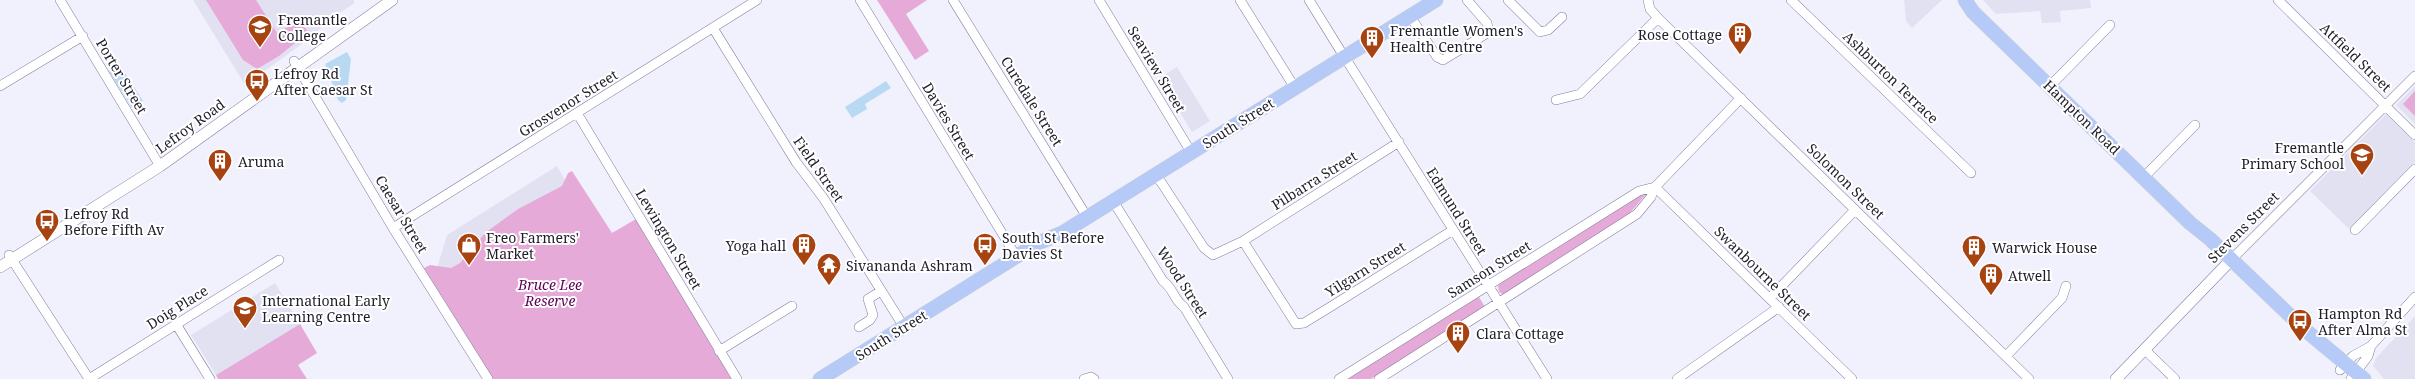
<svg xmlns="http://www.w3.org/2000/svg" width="2415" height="379" font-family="'Noto Serif',serif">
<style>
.built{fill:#e2e1f1}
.green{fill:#e6aad9}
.water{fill:#b9d9f3}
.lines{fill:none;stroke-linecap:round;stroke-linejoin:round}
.minor-casing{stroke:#817e9d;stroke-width:10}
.tertiary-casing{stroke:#817e9d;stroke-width:12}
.primary-casing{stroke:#d2d2d4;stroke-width:15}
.minor{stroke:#fff;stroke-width:9}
.tertiary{stroke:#fff;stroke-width:11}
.primary{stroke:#b6caf8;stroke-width:14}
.labels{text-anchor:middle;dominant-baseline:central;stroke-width:4;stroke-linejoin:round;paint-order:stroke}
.poi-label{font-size:14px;fill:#1e1d29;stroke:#fff;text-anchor:start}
.street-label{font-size:14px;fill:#1e1d29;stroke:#fff}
.park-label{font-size:14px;font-style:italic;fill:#610057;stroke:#fff}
</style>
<rect width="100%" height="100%" fill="#f1f1fe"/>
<path class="built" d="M193 0H354V3L326 23 309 39 245 85Z
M1904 0H1942L1912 28 1906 21Z
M1983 0H2090L2091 8 2060 11 2061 22 2042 23 2040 11 1996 14Z
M1177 67 1210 121 1192 132 1159 78Z
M2415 86V124L2396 105Z
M2386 114 2415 142V162L2349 229 2310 191Z
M557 166 575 197 504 254 434 278 447 235Z
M275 283 300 324 216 375 191 335Z
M2415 316V379H2384L2373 366 2376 358Z"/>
<path class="green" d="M206 0H256L277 33 298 21 309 32 279 56 257 69 243 60Z
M877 0H927L906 14 929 51 915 60Z
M2415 91V116L2403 104Z
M572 171 612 233 636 219 732 379H493L424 268 430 265 451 268 460 263 485 233 518 209 562 186 568 173Z
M1647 193 1630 213 1507 294 1504 295 1499 292 1498 286 1500 284 1640 194Z
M1479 297 1485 307 1371 379H1346Z
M300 324 317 353 298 365 307 379H218L216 375Z"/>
<path class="water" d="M347 52 351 59 346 100 342 103 338 100 325 64Z
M120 65 143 101 132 108 109 71Z
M886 81 891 88 865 104 867 109 852 118 845 107Z"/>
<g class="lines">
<defs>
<path id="minor" d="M60 0 160 166
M860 0 1016 256
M953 0 1087 217
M1099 0 1191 152
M1240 0 1295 88
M1309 0 1340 50
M1508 0 1540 32 1548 30 1562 17
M1648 0 1650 9 1658 18 2029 379
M1791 0 1971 173
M2278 0 2415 135
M1410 16 1437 57 1443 60 1489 32 1487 23 1467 0
M713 28 796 162 824 199 904 327
M1344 56 1547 379
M294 61 393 228 488 379
M0 86 83 36
M2050 86 2110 25
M1556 100 1580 94 1658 18
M577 113 737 379
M1154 175 1161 182 1204 248 1213 255 1243 241 1399 142
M2144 177 2195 125
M1655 187 1852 379
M1113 201 1163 281C1174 289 1173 299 1184 307L1228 379
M393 228 757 0
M2355 230 2415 169
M1243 241 1296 324 1304 323 1335 304 1453 230
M9 255 89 379
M2231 260 2415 76
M1770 298 1855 210
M176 324 210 379
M859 327 870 320 873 315 868 299 881 291
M2145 350 2175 379
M719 351 792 306
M2006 356 2062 298 2066 286
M2340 370 2353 356 2371 346 2415 297
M89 379 279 260
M1084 379 1091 377 1094 379
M1339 379 1639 191 1655 187
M1379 379 1637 214 1651 197 1655 187 1741 98
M1677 379 1779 307
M2351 379 2368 356 2371 346"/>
<path id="tertiary" d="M0 267 160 166 392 0
M2116 379 2231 260"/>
<path id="primary" d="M1965 0 1973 12 2190 223 2210 239 2304 329 2364 379
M820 379 1038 243 1062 233 1436 0"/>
</defs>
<use href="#minor" class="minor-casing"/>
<use href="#tertiary" class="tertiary-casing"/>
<use href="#primary" class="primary-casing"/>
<use href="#minor" class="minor"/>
<use href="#tertiary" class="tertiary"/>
<use href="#primary" class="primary"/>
</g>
<defs>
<symbol id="school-pin" viewBox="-11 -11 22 30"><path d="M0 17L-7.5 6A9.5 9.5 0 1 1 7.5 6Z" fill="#a74310" stroke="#fff"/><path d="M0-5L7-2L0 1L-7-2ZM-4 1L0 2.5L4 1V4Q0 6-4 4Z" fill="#fff"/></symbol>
<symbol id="building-pin" viewBox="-11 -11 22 30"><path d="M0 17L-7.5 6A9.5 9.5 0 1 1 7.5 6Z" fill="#a74310" stroke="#fff"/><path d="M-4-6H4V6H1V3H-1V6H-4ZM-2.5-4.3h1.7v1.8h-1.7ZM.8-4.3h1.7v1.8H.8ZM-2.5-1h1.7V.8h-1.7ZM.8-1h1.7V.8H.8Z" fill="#fff"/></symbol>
<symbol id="bus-pin" viewBox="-11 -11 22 30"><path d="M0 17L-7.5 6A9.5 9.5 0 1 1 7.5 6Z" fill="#a74310" stroke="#fff"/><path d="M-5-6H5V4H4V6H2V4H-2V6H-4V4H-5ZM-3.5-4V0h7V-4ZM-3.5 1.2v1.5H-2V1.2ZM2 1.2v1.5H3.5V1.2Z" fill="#fff"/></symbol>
<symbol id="shop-pin" viewBox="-11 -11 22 30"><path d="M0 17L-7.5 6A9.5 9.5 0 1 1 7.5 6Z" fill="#a74310" stroke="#fff"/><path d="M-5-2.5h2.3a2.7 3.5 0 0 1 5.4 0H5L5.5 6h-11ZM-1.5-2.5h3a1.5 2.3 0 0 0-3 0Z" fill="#fff"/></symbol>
<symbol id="temple-pin" viewBox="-11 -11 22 30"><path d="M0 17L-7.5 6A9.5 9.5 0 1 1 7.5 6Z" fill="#a74310" stroke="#fff"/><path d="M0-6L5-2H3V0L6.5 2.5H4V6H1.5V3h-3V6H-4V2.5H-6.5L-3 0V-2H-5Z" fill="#fff"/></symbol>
</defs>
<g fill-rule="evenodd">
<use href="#school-pin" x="246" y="13" width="28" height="38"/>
<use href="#building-pin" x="1726" y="20" width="28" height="38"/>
<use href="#building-pin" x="1358" y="24" width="28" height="38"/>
<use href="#bus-pin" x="243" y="67" width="28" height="38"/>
<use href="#school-pin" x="2348" y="141" width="28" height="38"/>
<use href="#building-pin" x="206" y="147" width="28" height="38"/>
<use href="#bus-pin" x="33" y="207" width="28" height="38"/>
<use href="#shop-pin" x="455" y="231" width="28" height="38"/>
<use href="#building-pin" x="790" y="231" width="28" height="38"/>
<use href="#bus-pin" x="971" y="231" width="28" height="38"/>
<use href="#building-pin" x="1960" y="233" width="28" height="38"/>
<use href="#temple-pin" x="815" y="251" width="28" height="38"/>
<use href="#building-pin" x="1977" y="261" width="28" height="38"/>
<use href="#school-pin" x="231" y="294" width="28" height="38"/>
<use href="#bus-pin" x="2286" y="307" width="28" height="38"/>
<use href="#building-pin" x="1444" y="319" width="28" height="38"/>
</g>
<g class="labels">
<g class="poi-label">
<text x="278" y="19">Fremantle<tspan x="278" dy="16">College</tspan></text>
<text x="1390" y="30">Fremantle Women's<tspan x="1390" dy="16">Health Centre</tspan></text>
<text x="1722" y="34" text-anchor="end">Rose Cottage</text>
<text x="274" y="73">Lefroy Rd<tspan x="274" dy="16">After Caesar St</tspan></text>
<text x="2344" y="147" text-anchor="end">Fremantle<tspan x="2344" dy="16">Primary School</tspan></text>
<text x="238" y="161">Aruma</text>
<text x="64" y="213">Lefroy Rd<tspan x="64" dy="16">Before Fifth Av</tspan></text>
<text x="486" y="237">Freo Farmers'<tspan x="486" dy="16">Market</tspan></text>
<text x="1002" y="237">South St Before<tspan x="1002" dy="16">Davies St</tspan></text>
<text x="786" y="245" text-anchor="end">Yoga hall</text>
<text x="1992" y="247">Warwick House</text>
<text x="846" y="265">Sivananda Ashram</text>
<text x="2008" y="275">Atwell</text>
<text x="262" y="300">International Early<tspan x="262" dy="16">Learning Centre</tspan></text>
<text x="2318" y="313">Hampton Rd<tspan x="2318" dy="16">After Alma St</tspan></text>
<text x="1476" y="333">Clara Cottage</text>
</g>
<g class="street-label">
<text transform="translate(2356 57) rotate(44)">Attfield Street</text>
<text transform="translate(1157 69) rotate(59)">Seaview Street</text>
<text transform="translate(122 76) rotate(59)">Porter Street</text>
<text transform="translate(1891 77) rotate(44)">Ashburton Terrace</text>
<text transform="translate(1032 101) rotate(58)">Curedale Street</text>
<text transform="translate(568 103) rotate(-32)">Grosvenor Street</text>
<text transform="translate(2082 117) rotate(44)">Hampton Road</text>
<text transform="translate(949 121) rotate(59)">Davies Street</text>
<text transform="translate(1238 123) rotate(-32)">South Street</text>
<text transform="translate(190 126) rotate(-36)">Lefroy Road</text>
<text transform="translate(819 169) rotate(55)">Field Street</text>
<text transform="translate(1314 180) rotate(-32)">Pilbarra Street</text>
<text transform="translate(1846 181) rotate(44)">Solomon Street</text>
<text transform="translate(1457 211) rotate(58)">Edmund Street</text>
<text transform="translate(402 214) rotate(59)">Caesar Street</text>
<text transform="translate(2243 227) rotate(-45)">Stevens Street</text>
<text transform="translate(669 239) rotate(59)">Lewington Street</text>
<text transform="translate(1365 269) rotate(-32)">Yilgarn Street</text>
<text transform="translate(1489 269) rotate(-32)">Samson Street</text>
<text transform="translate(1763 273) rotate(44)">Swanbourne Street</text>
<text transform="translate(1183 282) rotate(57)">Wood Street</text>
<text transform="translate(177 307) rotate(-32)">Doig Place</text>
<text transform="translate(891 335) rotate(-32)">South Street</text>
</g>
<g class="park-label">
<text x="550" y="284">Bruce Lee<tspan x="550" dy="16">Reserve</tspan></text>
</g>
</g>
</svg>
